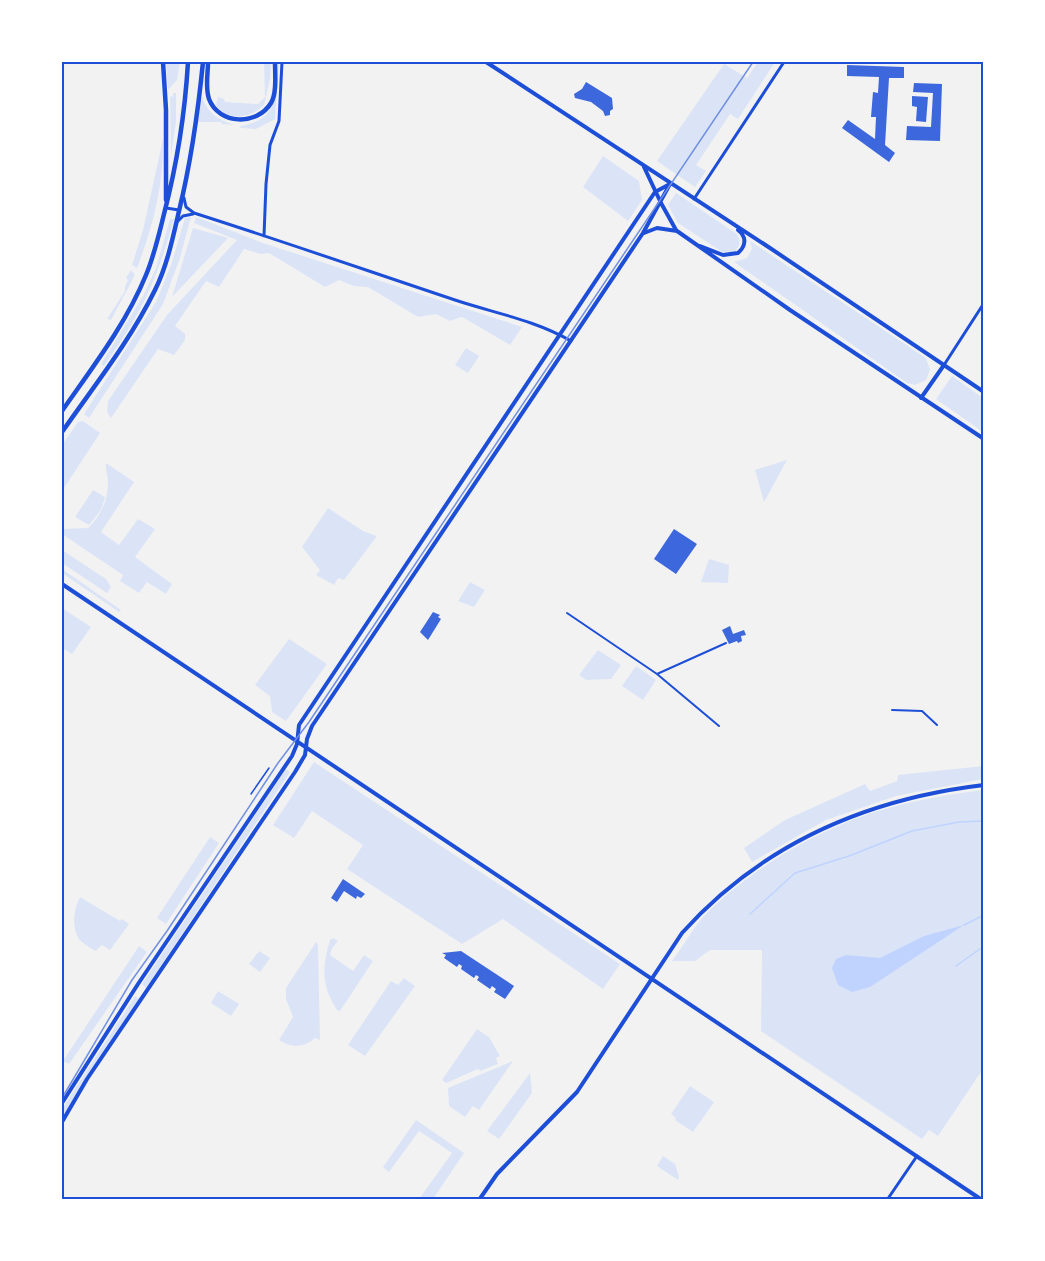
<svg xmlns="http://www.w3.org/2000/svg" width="1045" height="1261" font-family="'Source Sans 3',sans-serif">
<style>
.green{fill:#dbe4f7}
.water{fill:#bfd3fe}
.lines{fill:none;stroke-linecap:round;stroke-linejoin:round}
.stream{stroke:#bfd3fe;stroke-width:1.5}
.building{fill:#3d67dc}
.path{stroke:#1d4ed8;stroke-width:1.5}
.pedestrian{stroke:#1d4ed8;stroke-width:2}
.minor{stroke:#1d4ed8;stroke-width:3}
.tertiary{stroke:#1d4ed8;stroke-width:4}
.primary{stroke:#1d4ed8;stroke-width:4.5}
.tram{stroke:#7290e2;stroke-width:1.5}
.neatline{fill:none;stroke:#1d4ed8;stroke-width:2}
</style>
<rect width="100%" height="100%" fill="#f2f2f2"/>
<path class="green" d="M166 62H180L177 80 168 90Z
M264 62H271L270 79 264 105C250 118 230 123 216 105L218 97 224 99 225 102 258 104 265 97Z
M278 62H279L275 119 256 129 241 128 240 126C279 120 277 94 278 62Z
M758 62H775L738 119 730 114 696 165 706 171 695 187 657 161 724 64 747 78Z
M173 93H176V121L171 155 170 97 173 96Z
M202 96C207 113 217 119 234 125L222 124 221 122H198Z
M163 139C164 184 153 226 137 268L132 265 143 230Z
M603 156 639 181 642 200 628 221 583 187Z
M676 193 737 234C741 241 740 245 735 252H722L678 223 668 205Z
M191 217 180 258 163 304 89 418 84 414 156 302 171 265 185 218Z
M196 217 263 243 522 327 510 345 464 318 461 317 450 321 436 314 418 317 368 287 354 286 339 280 325 287 269 253 261 254 244 249 219 287 206 281 175 326 185 334V340L174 355 158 349 111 418 107 412 108 401 167 315 237 240 194 223Z
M170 219H174C165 251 155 282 139 311 129 330 116 348 104 366L101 364 143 296 156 268Z
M193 228 228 238 172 297Z
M750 241 926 358 930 370 926 380 915 385 907 383 734 262 747 258 752 249Z
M131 270 135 275 111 320 107 319 125 291V286L128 280 126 278Z
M466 348 479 356 468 373 455 365Z
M952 376 983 398V432L936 399Z
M83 421 100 433 62 491V445L78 422Z
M787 460 764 502 755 470Z
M106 463 134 482 101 532 119 545 138 519 155 529 135 557 172 584 166 594 147 582 139 593 120 581 123 575 62 534V529L88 528C101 516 108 500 108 482 108 475 105 470 106 463Z
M93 490 105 497 101 510 89 525 75 517Z
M328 508 363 531 377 536 344 580 338 578 334 585 316 575 320 570 302 547Z
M62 550 106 579 111 587 107 593 62 563Z
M709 559 729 565 728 583 701 582Z
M62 569 121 610 119 612 62 573Z
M470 582 485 590 474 607 458 601Z
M62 608 91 627 72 654 62 648Z
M289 639 327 664 286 721 272 712 270 696 255 685Z
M598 650 621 665 611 679 586 680 579 675Z
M636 666 656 680 643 700 622 686Z
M314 762 620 964 603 989 503 919 462 944 347 869 363 845 312 811 294 838 273 825Z
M983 766V779L896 796 826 820 752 862 744 848 785 820 865 784 870 791 897 781 898 775Z
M286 769 290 772 146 988 142 984Z
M983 790V1069L938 1136 929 1130 922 1139 761 1031 762 950H710L695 961H672C683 947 692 929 704 916 751 868 824 825 889 808 920 799 952 794 983 790Z
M210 837 219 843 166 924 157 918Z
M80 897 120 921 122 919 129 924 110 950 102 945 95 951C90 947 83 944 79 939 71 927 74 908 80 897Z
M333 938 338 941 332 948 330 955 353 971 364 955 373 961 340 1011 337 1010C321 986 322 967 330 940Z
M316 942 318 945 320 1040 315 1038C304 1048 291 1048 279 1040L293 1017 286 999V988Z
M139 946 147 952 69 1064 63 1061Z
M259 951 270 958 260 972 249 964Z
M404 978 415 986 365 1056 348 1045 391 981 398 985Z
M218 991 239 1004 231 1016 211 1003Z
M135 996 139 999 62 1119V1109Z
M477 1029 489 1037 500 1056 496 1058 498 1064 480 1071 478 1069 446 1083 442 1080Z
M513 1061 479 1110 473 1106 465 1117 449 1106 448 1088Z
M530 1073 532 1093 499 1139 487 1131Z
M690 1086 714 1102 693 1132 675 1120 676 1118 671 1114Z
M416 1120 464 1153 433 1199H419L452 1153 419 1131 389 1172 383 1167Z
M663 1156 675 1164 679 1177 678 1180 657 1166Z"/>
<path class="water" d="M964 925 870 987 852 992 838 985 832 968 836 959 846 955 880 958 924 936Z"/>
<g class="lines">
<path class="stream" d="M750 914 795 873 849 856 912 831 959 822 984 821
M964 925 984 915
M956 966 984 946"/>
</g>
<path class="building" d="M847 65 904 67V78H889L885 145 895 153 889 162 842 128 848 120 875 139 876 117H871L873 92 878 93 879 77 847 76Z
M586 82 612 98 613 109 610 111V115L605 116 603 111 591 102 575 98 574 94 582 89Z
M914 83 942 84 940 141 906 140 907 126 931 127 933 93 913 92Z
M912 96 928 97 926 122 916 121 917 107 912 106Z
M674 529 697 544 676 574 654 559Z
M433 612 440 615 438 617 441 619 428 640 420 632Z
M730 626 733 634 744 630 746 635 741 636 742 641 738 643 737 641 729 644 722 630Z
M343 879 365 894 361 898 357 896 356 899 344 891 337 902 331 898Z
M461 951 514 986 505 999 494 992 496 989 492 986 490 989 477 980 479 977 476 975 474 978 461 969 462 966 459 964 457 967 444 958 446 955 442 953Z"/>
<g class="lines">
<path class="path" d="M251 794 269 768"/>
<path class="pedestrian" d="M567 613 657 674 726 643
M657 674 719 726
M892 710 922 711 937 725"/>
<path class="minor" d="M184 198 186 207 194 213C282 241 368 271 455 300 494 313 535 320 571 341
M694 199 784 62
M166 208 179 210
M178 221 183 216 193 214
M264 236 266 184 270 145 279 121 282 62
M944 365 984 303
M887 1200 917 1156"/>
<path class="tertiary" d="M486 62 770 248 984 392
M644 167 661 203 676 230
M655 192 670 184
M644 233 657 228 677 231 790 310 984 439
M700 246 723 255 738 253C746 246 747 237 738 230
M921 398 944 365
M62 584 982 1200
M62 1103 138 984 292 756 297 744 299 725 655 192
M62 1122 87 1079 295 772 305 755 307 739 312 726 643 233 670 184
M479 1200 497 1174 577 1092 682 933C762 844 865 799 984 785"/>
<path class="primary" d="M163 62 166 110V200
M208 62C208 74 205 87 209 99 219 125 257 126 271 103 277 93 275 74 275 62
M62 411C92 368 126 324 146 275 154 256 159 235 164 214 177 164 185 113 188 62
M62 432C94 386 130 341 155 290 167 266 173 237 179 211 191 162 198 112 203 62"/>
<path class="tram" d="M62 1098 132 980 167 931 278 763 309 722 753 62"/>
</g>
<rect width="1045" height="1261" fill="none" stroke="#ffffff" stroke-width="126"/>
<rect x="63" y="63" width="919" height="1135" class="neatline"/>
</svg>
